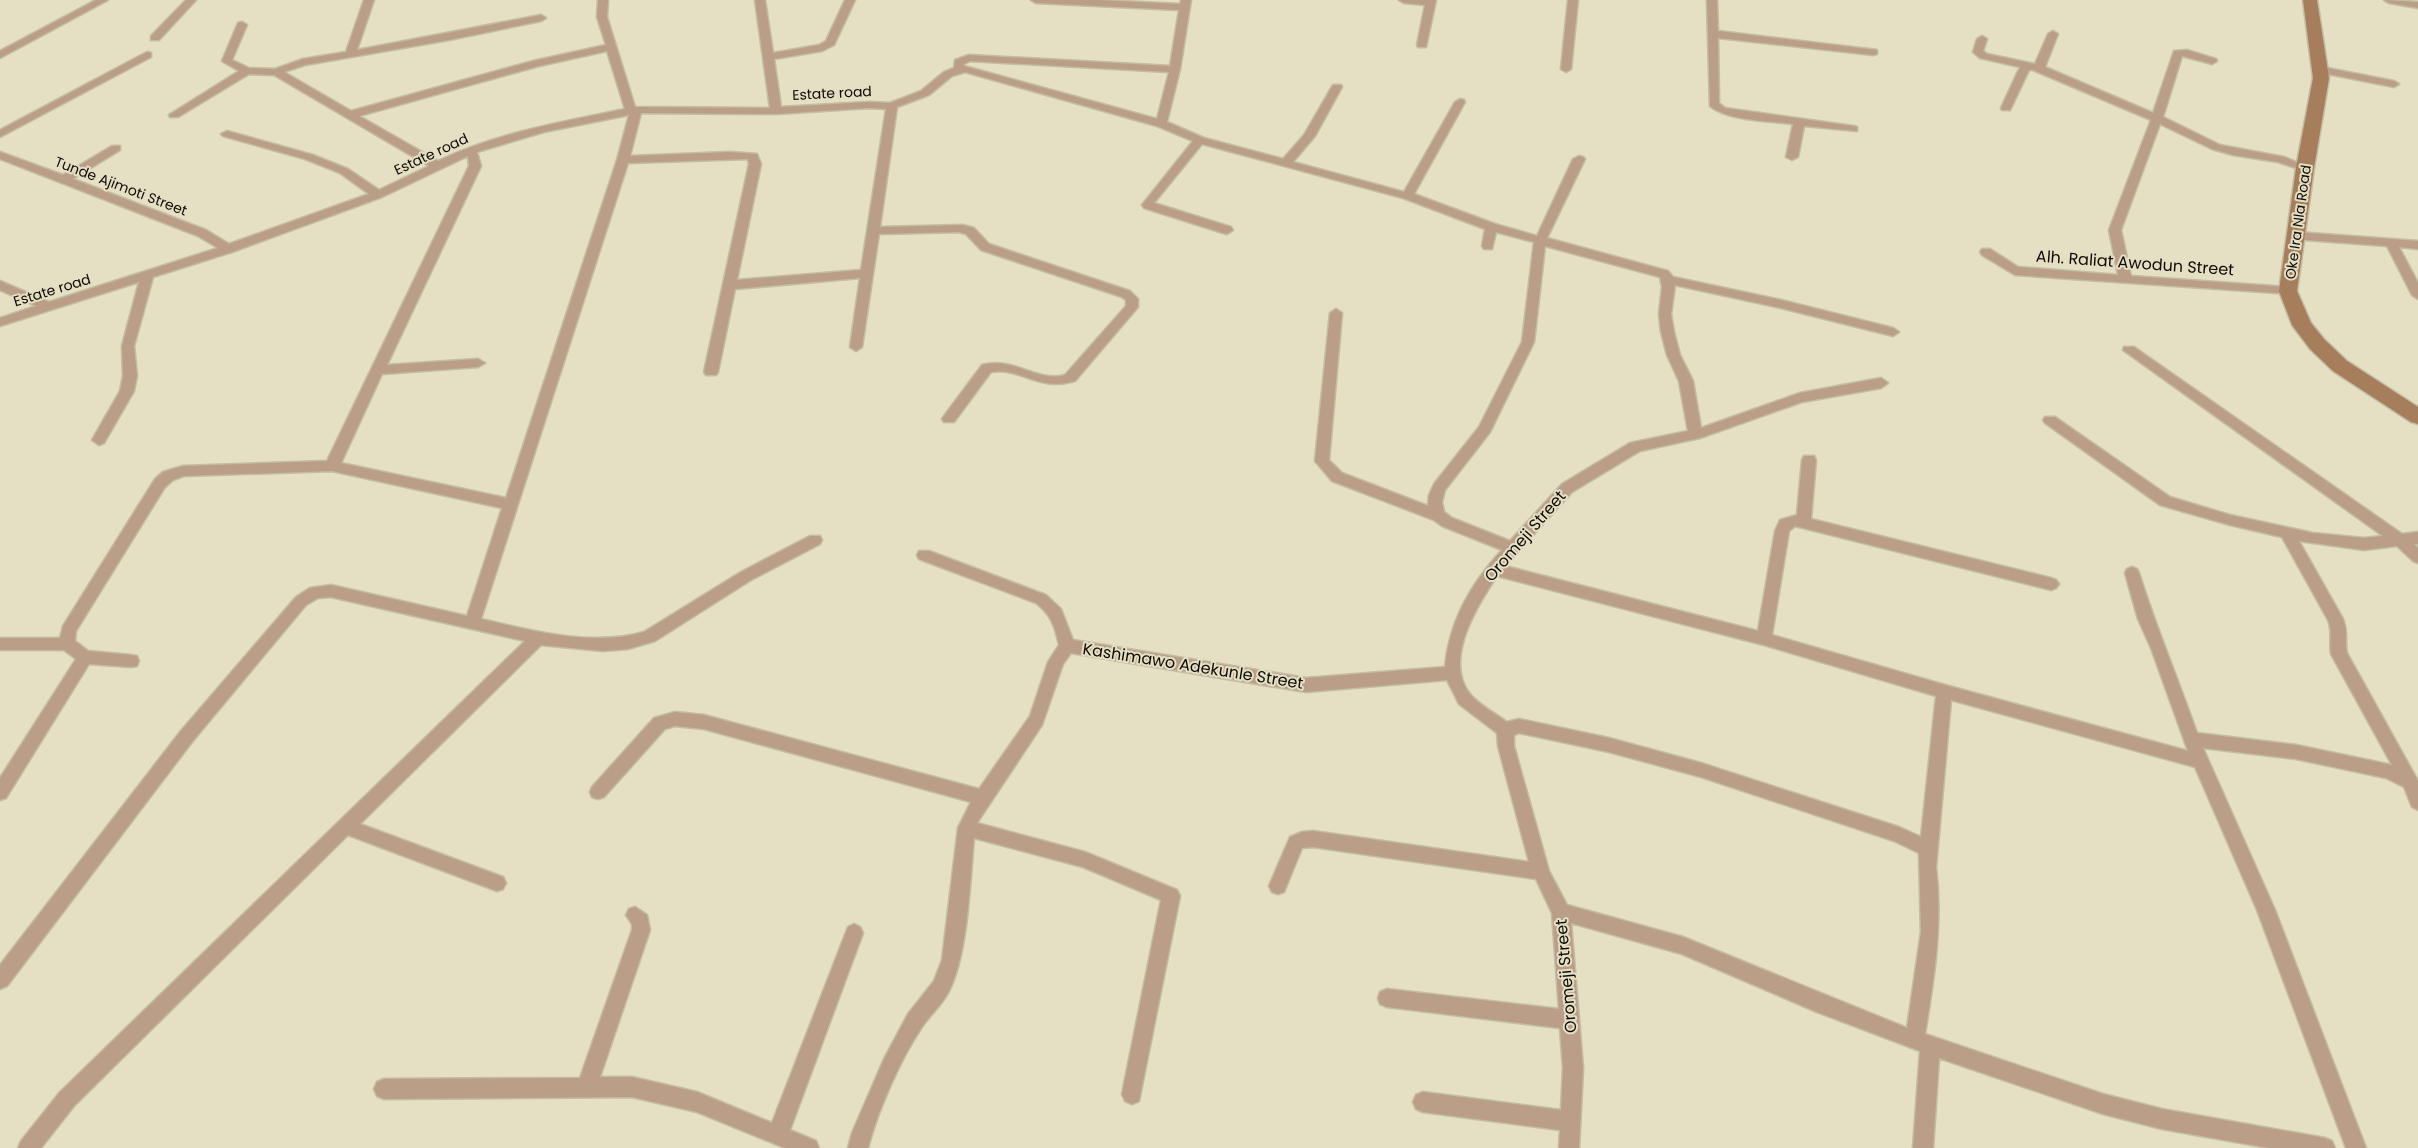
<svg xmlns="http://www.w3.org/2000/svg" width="2418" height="1148" font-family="Poppins,sans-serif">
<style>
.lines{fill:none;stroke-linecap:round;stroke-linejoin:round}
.street-casing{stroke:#c3bda4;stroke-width:3}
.secondary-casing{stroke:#c3bda4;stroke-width:3}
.street{fill:#ba9e87;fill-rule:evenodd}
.secondary{fill:#a77e5b;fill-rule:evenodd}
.labels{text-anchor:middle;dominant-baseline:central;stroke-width:4;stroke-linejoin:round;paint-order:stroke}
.far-street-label{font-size:14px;fill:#0e0b04;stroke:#e5dfc3}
.street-label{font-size:16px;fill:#0e0b04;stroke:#e5dfc3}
</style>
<rect width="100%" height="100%" fill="#e5dfc3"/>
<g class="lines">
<defs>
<path id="street" d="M96 0H108L0 58V51Z
M186 0H196L159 40H151V36Z
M364 0H374L357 50 541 15 546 18 541 21 449 40 305 65 284 72 351 111 533 61 606 45 597 17 598 0H608L607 17 635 107 770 108 755 0H765L773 53 819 45 826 41 845 0H855L834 45 822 51 774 59 781 107 869 102 890 103 921 91 944 72 954 68 955 60 969 55 1170 66 1179 10 1036 3 1031 0H1099L1180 4 1181 0H1191L1180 69 1167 122 1204 138 1283 159 1304 135 1333 85H1341L1342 87 1315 136 1293 162 1404 192 1455 102 1460 99 1464 100 1465 102 1414 194 1495 224 1537 236 1573 159 1579 156 1583 157 1585 159 1547 238 1668 271 1673 277 1781 300 1893 328 1899 332 1893 336 1781 308 1675 285 1671 314 1674 332 1680 355 1693 381 1701 428 1800 393 1881 378 1888 383 1881 388 1802 402 1700 438 1640 451 1572 492 1505 566 1758 631 1775 531 1780 520 1797 515 1802 460 1804 456H1814L1816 460 1811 519 2051 578 2056 580 2059 584 2056 588 2051 590 1795 526 1789 531 1772 635 1945 685 2188 751 2151 648 2138 619 2125 573 2127 569 2132 567 2137 569 2139 573C2156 627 2178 679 2197 733L2296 745 2392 765 2331 654C2329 641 2333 632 2328 620L2282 537 2230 525 2160 505 2045 423 2043 420 2045 417H2055L2170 497 2230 515 2313 533 2364 538 2383 536 2123 350 2124 347H2134L2402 534 2418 532V544H2414L2418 548V563L2413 561 2397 546 2364 550 2299 541 2343 619C2349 635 2344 638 2347 653L2418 781V810L2412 807 2404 787 2386 778 2296 759 2203 748 2275 910 2366 1148H2346L2257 910 2195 767 1951 700 1936 867C1943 924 1934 978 1925 1034L2103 1094 2162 1109 2325 1138 2332 1141 2335 1148H2269L2162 1129 2103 1114 1939 1058 1933 1148H1913L1920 1051 1817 1012 1682 954 1571 923 1583 1068 1579 1148H1559L1560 1130 1423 1112 1416 1109 1413 1102 1416 1095 1423 1092 1561 1110 1563 1068 1560 1028 1387 1007 1380 1004 1378 998 1380 992 1387 989 1559 1009 1552 913 1536 879 1313 847 1302 848 1284 892 1278 894 1272 892 1269 886 1290 837 1302 832 1313 831 1529 862 1498 746 1497 733 1459 704 1447 680 1306 692 1071 653 1063 664 1042 725 977 823 1085 852 1177 890 1180 896 1139 1101 1132 1104 1125 1101 1122 1094 1161 900 1083 867 974 838C970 880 968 954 949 991 943 1004 930 1015 922 1027 900 1060 878 1110 868 1148H848L852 1133 884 1059 908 1014 934 981 942 960 958 828 971 802 704 729 675 726 665 729 604 797 598 799 592 797 590 792 592 787 654 718 675 712 704 715 979 789 1030 716 1048 662 1059 645C1055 627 1051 614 1036 603L919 559 917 555 919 551H929L1046 595 1061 609 1073 640 1306 678 1445 667C1449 622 1471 583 1502 550L1442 526 1434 520 1332 481 1315 461 1330 313 1336 309 1342 313 1329 460 1342 473 1428 506 1429 495 1434 484 1479 427 1522 342 1534 242 1496 232 1492 249H1484L1482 246 1485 229 1403 198 1202 144 1154 203 1231 227 1233 230 1227 234 1223 233 1144 208 1142 205 1193 141 1157 126 965 72 952 76 929 95 897 107 880 227 963 225 974 228 989 244 1130 291 1138 299V307L1075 381C1037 392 1022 367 991 372L954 422H944L942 419 944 416 982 365C1013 356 1038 383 1065 375L1126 306V300L1122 297 981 250 966 234 959 232 879 234 862 347 856 351 850 347 860 278 735 289 718 372 716 375H706L704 372 749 164 748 159 628 163 481 619C533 631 592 647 644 632L741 572 810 536H820L822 540 820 544 751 580 655 641 628 649 603 651 541 645 360 824 503 877 506 883 503 889 497 891 348 835 74 1106 41 1148H18L21 1141 60 1092 525 641 331 597 318 598 306 605 192 742 7 986 0 989V965L180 732 296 597 310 588 331 585 467 616 502 508 332 471 184 476 173 480 165 487 76 631 75 641 88 651 131 655 137 656 139 661 137 666 131 667 89 664 6 798 0 800V778L76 659 64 650H0V638H60L63 626 155 479 163 472 183 466 327 461 469 166 468 156 382 197 232 252 153 277 134 346 137 376 134 391 104 443 99 445 92 440 120 391 123 376 122 346 139 282 0 326V318L36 306 0 290V281L49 302 218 248 198 236 0 159V152L63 175 112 146H120V150L73 179 206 230 229 244 369 194 340 173 305 159 223 136 221 134 227 131 313 155 348 169 379 190 429 166 274 75 249 74 178 117H170L169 115 239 71 222 61 238 23 242 22 247 25 232 60 249 68 275 69 303 59 346 52ZM607 51 625 109C561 122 497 133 438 161L359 116 539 66ZM970 61 1169 72 1157 119 964 66V64ZM869 108 886 109 861 270 737 280 761 164 757 154 730 152 630 156 641 113 776 114ZM629 115 617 160 506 498 341 463 382 374 478 367 485 363 478 359 387 365 481 166 477 152 544 132ZM1545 246 1660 277 1662 287 1659 314 1661 332 1667 355 1679 381 1688 431 1630 443 1562 484 1510 541 1452 518 1444 512 1442 502 1445 490 1490 432 1534 342ZM1497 576 1764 645 1936 696 1921 837 1899 827 1701 763 1609 738 1519 719 1507 722C1496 714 1479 705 1470 694 1443 660 1477 606 1497 576ZM1519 733 1609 752 1701 777 1894 841 1919 853 1921 932 1907 1028 1683 937 1567 905 1549 871 1514 746V735Z
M1399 0H1436L1426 47H1418L1417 45 1425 5 1404 3Z
M1568 0H1578L1571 69 1566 72 1561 69Z
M1707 0H1717L1718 31 1877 50V54L1873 55 1718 38 1719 103 1725 108 1853 126 1857 127V131L1804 126 1798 157 1792 160 1786 157 1793 124C1770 121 1728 121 1710 106Z
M2384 0 2418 2V8L2389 3Z
M2053 31 2058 34 2045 67 2153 113 2174 51 2187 50 2216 59 2217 61 2212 64 2182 56 2163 117 2220 145 2284 157 2311 168 2305 171 2278 162 2233 155 2212 149 2160 124 2121 230 2131 276 2288 287 2294 291 2292 294 2015 275 1982 255 1980 252 1982 249H1990L2018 267 2118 275 2109 230 2151 120 2033 70H2029L2010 110H2002L2001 108 2020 67 1980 58 1973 52 1977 39 1982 36 1987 39 1983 51 1987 54 2035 64 2048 34Z
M147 52 151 53V57L0 137V130Z
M2322 67 2394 81 2399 84 2394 87 2318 72 2317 70Z
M2296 232 2418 241V249L2399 247 2418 283V299L2412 295 2387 246 2292 239 2290 236Z
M635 907 647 915 650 930 600 1077H632L697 1092 772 1123 848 927 854 924 860 927 863 933 790 1130 816 1141 819 1148H785L697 1112 632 1097 384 1099 377 1096 374 1089 377 1082 384 1079 580 1078 632 930V924L626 915 629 909Z"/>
<path id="secondary" d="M2303 0H2317L2329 78 2314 168 2297 291 2311 323 2324 339 2347 361 2418 407V424L2411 422 2333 371 2310 349 2292 325 2279 291 2296 168 2313 78Z"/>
</defs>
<use href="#street" class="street-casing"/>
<use href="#secondary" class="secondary-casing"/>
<use href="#street" class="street"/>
<use href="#secondary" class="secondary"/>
</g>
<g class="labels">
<g class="far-street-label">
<text transform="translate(832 93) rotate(-3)">Estate road</text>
<text transform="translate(431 154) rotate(-25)">Estate road</text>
<text transform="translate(121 186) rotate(21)">Tunde Ajimoti Street</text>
<text transform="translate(2298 222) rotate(-82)">Oke Ira Nla Road</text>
<text transform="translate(52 290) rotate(-17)">Estate road</text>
</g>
<g class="street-label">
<text transform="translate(2135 263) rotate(4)">Alh. Raliat Awodun Street</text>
<text transform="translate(1525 536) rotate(-49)">Oromeji Street</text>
<text transform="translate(1193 666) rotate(9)">Kashimawo Adekunle Street</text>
<text transform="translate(1566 976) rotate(-95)">Oromeji Street</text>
</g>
</g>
</svg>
